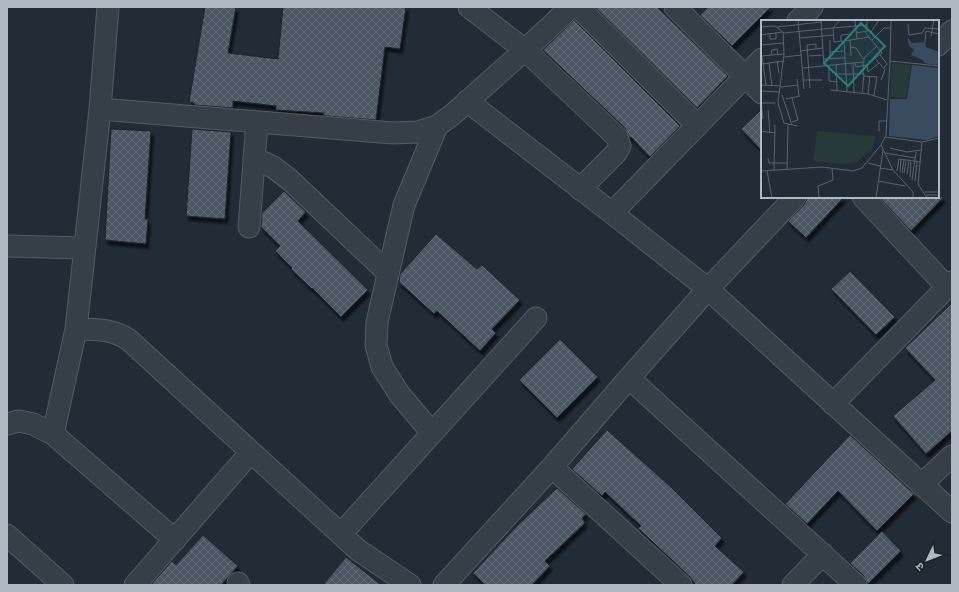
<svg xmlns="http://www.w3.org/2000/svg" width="959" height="592" font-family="Jost,'Noto Sans Devanagari',sans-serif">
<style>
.building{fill:url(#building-cross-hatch);stroke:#1d252d;filter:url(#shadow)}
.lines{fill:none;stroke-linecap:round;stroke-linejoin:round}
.street-casing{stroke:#535c64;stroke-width:23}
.street{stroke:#363e47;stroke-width:21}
.inset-road{fill:none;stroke:#5b646e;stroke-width:1}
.view{fill:#27807b;fill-opacity:0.15;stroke:#27807b;stroke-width:2}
.inset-edge{fill:none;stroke:#b0b9c3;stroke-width:2}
</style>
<defs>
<pattern id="building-cross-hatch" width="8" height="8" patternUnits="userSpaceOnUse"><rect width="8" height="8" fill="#4b5662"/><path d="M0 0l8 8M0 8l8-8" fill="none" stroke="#626c77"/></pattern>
<filter id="shadow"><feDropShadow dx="2.5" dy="4.5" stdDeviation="1" flood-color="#0009"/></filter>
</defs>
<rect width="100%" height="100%" fill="#222c36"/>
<path class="building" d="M205 7H236L228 53 278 59 283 7H406L400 49 385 47 376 120 327 116 323 115 324 113 276 110V106L233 101V108L194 105V103L189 102Z
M595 7H657L728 76 697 108Z
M708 7H771L732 46 700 15Z
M574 20 680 126 650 157 631 137 630 138 625 128 543 50Z
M762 109V151L741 129Z
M111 129 151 131 145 219H148L146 244 105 240Z
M192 129 231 132 225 219 186 216Z
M284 191 306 212 298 221 368 290 341 317 312 288V289L291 269 292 268 275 251 280 246 261 227 262 213Z
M808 197H844L806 238 788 221 804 205Z
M879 197H944L911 231Z
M436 234 477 269 482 265 520 300 492 329 496 333 480 351 437 311 434 314 399 282 400 274Z
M850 271 895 317 876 335 831 289Z
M952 303V431L926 454 893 416 935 380 905 348Z
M560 339 598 377 557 418 519 380Z
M607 430 671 487 722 538 715 546 744 572 732 585H696L689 576 638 528 641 526 605 492 602 496 572 469Z
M850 435 914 494 877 531 838 491 807 524 785 504Z
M557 488 586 514 582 518 585 523 545 561 550 566 532 585H485L473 573 517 526Z
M882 531 901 551 868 584 864 576 850 563Z
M203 535 238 566 221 585H151L172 561 176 565Z
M346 557 381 585H323Z"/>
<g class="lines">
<defs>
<path id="street" d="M469 7 525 50 617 137 620 146 616 153 580 189
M578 7 697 125
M675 7 762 93
M798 21 812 7
M938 45 952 31
M467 101 612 213 708 289 952 512
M100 109 393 133 418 132 437 126 452 115 525 50 571 7
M254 158 273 167 290 180 388 273
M863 197 947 287
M612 213 762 59
M249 227 257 122
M7 246 84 248
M76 329C95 330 112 328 129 340L358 550 410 585
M629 378 856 585
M833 404 952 282
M7 424 19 421 33 424 53 434 175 540
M432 433 400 395 382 367 376 345 377 322 404 205 437 126
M53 434 76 329 100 109 108 7
M552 467 681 585
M921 485 952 456
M341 534 536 318
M7 535 63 585
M238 583 239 585
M135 585 251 452
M444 585 552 467 629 378 708 289 795 197
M793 585 823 554"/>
</defs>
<use href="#street" class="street-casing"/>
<use href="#street" class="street"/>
</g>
<g transform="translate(761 20)">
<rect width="178" height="178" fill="#222c36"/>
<path d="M131 43 150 45 145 78 129 77ZM56 111 114 116 112 128 97 141 86 144 52 141Z" fill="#273a39"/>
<path d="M146 17 151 23 164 22 165 27 178 32V42L175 45 163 43 162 40 150 35 153 30 148 26ZM151 45 178 48V116L166 120 128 116 129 79H146Z" fill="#394b5e"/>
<path class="inset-road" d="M37 0 43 69M60 0 63 46M94 0 96 19M147 4 148 15 161 13 164 8 178 9M0 7 14 6 23 13 72 8 79 0M16 7 60 2M110 12 118 0M95 13 106 11V0M9 14V19H15V13M0 15 21 12M170 16 173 0M38 18 73 15M69 20V39M89 20 90 36M111 20 123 8H130M80 21V15L91 14M83 21 108 17M164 22 165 11 178 14M0 25 22 23M90 27 95 28 102 39M39 31 62 28M69 32 83 31M23 34 17 83 23 103 36 106M10 35 11 30 16 29 17 34M119 35 126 44 123 48M0 36 23 34 22 12M1 36 5 65M48 36 62 35M23 37 41 35M63 39 84 38M115 39 124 50 120 60M16 41 18 53M129 41 130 0M8 43 11 66M92 43 93 72M94 43 95 47 106 45 121 33 104 12M1 44 23 41M75 45 76 71M106 45 107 52 118 43M68 46V61L76 62M42 48 102 42M76 54H103L101 73M102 54 103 38 116 26M103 56 116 57 113 76M36 59 38 76M42 60H61M0 65 20 66M20 67 36 65M49 68 46 25 55 24V29M69 70 107 74 126 80M0 71 19 72M86 71 83 21 73 22 72 8 106 5M107 74 109 56M21 75 31 105M25 79 39 76M0 80 2 99M1 83H14M7 90 9 113M31 102 37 100 31 78M0 111 14 113M118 111V101H126M124 117 161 122 178 118M161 122 157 164 166 178M120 125 132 150 152 172V178M129 128 146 132 160 130M124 133 154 138M7 138 8 143H26M107 143 119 146M119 148 132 150M13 150 14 105M26 150 27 104M0 151 61 147 92 151 101 148 120 125 125 115 129 41 178 46M6 151 11 178M136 151 138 139 160 142M139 152 140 140M141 153 143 140M143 153 145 141M146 154 148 141M149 157 150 142M151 160 155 132M117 161 144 166M154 161 156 142M164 172H178M165 175H178M58 178 57 166 72 160 71 148M115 178 122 130"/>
<path class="view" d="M100 3 124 26 87 66 63 43Z"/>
<rect width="178" height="178" class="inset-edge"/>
</g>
<rect width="959" height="592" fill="none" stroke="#b0b9c3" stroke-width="16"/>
<g transform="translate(927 560) rotate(227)" stroke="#1b232b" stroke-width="3" paint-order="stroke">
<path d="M0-3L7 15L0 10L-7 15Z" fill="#b0b9c3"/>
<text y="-6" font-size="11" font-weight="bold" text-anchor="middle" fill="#b0b9c3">उ</text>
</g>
</svg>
